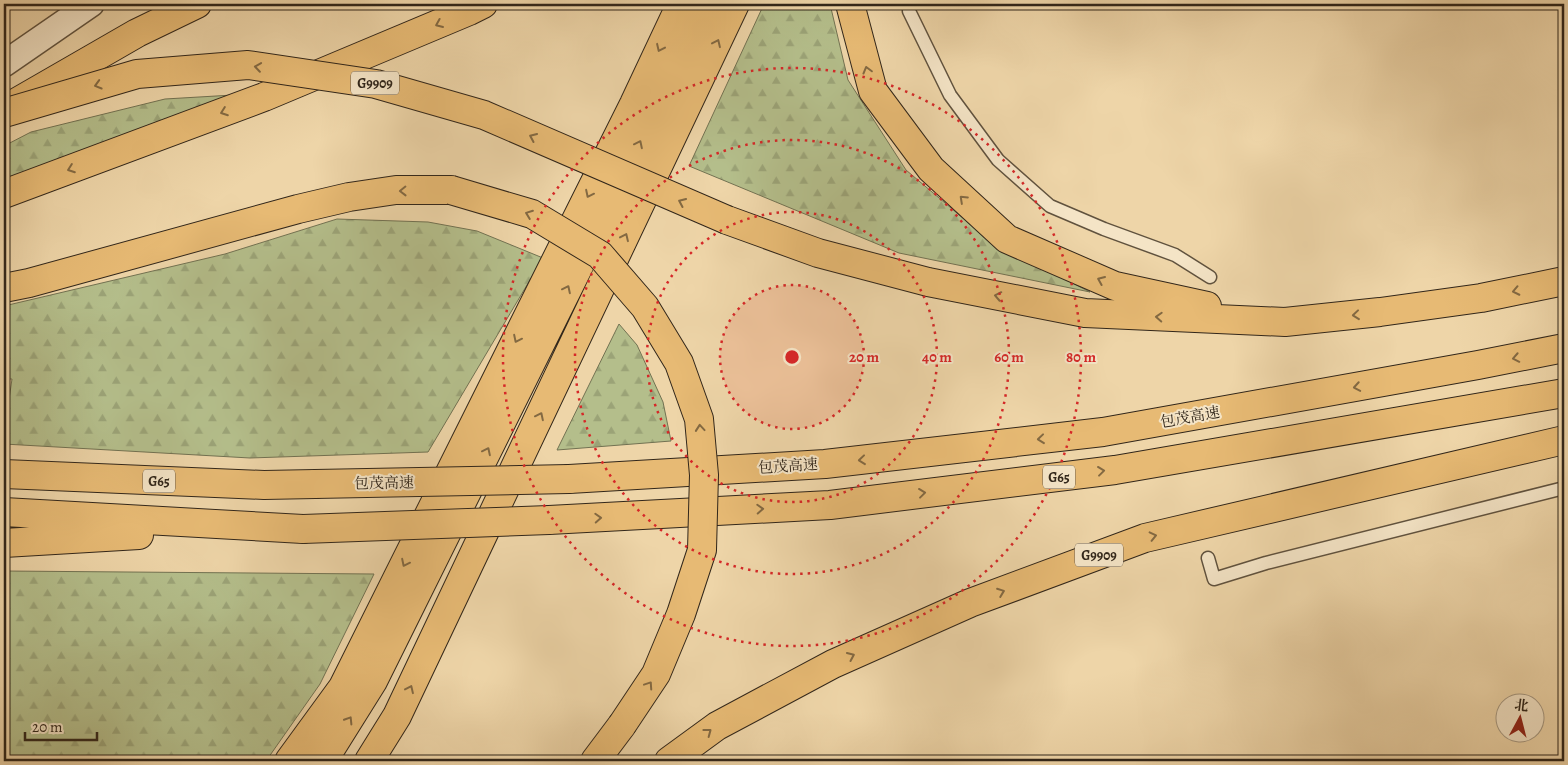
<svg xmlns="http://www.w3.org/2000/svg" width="1568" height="765" font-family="Alegreya,'Noto Serif SC',serif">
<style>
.forest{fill:url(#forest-firs);stroke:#727252}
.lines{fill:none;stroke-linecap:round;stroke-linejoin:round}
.service-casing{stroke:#60523e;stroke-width:15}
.minor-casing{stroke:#60523e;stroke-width:28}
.motorway-casing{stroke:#31261a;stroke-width:30}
.service{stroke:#f4e4c6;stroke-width:12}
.minor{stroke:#f4e4c6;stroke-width:25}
.motorway{stroke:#e7ba74;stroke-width:28}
.motorway-bridge-casing{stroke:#31261a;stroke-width:30;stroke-linecap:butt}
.motorway-bridge{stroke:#e7ba74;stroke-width:28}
.oneway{stroke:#836942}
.ring{fill:none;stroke:#d62828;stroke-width:2.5;stroke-dasharray:2.5 5}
.labels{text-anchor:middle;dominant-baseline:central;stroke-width:4;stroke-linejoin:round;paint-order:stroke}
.shield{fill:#f4e4c6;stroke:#6c5f4e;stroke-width:1}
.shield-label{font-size:14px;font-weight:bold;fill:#31261a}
.street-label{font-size:15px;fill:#31261a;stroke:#f4e4c6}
.centre{fill:#d62828;stroke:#f4e4c6;stroke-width:2.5}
.ring-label{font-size:15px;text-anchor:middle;font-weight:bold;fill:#d62828;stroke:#f4e4c6;stroke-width:4;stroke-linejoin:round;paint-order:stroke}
</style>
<defs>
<pattern id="forest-firs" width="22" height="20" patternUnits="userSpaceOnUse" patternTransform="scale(1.25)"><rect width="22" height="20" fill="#b4be8b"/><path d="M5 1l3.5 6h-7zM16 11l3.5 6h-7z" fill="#9ba377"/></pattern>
</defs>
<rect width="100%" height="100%" fill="#eed5a8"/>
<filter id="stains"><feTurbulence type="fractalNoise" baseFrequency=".004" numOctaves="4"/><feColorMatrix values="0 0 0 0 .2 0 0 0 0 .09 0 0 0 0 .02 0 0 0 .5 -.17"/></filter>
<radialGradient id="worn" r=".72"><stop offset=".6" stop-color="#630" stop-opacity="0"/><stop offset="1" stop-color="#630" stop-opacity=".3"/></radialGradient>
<path class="forest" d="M764 4H830L848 80 906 170 990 241 1090 292 899 253 689 166Z
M250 94 4 185V146L31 132 165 99Z
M337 219 428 222 477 231 543 258 428 452 250 458 4 444V420H6L12 379H4V306L225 254Z
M619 324 637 345 663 402 671 441 557 450Z
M4 571 374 574 320 684 266 761H4Z"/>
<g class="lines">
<defs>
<path id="service" d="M910 4 909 11 950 95 998 160 1050 206 1104 229 1175 255 1210 277
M1208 558 1214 579 1266 563 1564 488"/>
<path id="minor" d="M4 64 91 4"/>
<path id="motorway" d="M850 4 873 91 931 169 1007 239 1115 286 1207 306
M12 105 137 33 197 4
M4 194 264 97 469 11 483 4
M727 220 818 253 928 282 1085 313 1285 322 1380 312 1481 298 1564 281
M4 288 29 283 298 209 349 197 396 190H451
M4 474 264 485 315 484
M569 479 825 464 1103 432 1478 365 1564 348
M4 512 303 529
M549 520 830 505 1115 470 1564 393
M4 543 139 535
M289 761 343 687 634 104 681 4
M323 761 373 681 709 4
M369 761 397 716 735 4
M595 761 622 725
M669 761 717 726 833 664 970 603 1145 538 1564 440"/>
</defs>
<use href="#service" class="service-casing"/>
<use href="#minor" class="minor-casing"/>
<use href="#motorway" class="motorway-casing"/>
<use href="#service" class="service"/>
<use href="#minor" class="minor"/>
<use href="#motorway" class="motorway"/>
<defs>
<path id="motorway-bridge" d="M4 113 137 74 248 65 376 84 484 115 727 220
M451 190 532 214 600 255 645 307 679 363 699 419 704 475 702 550 681 614 656 674 622 725
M315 484 569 479
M303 529 549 520"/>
</defs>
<use href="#motorway-bridge" class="motorway-bridge-casing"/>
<use href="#motorway-bridge" class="motorway-bridge"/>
</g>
<defs><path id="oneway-chevron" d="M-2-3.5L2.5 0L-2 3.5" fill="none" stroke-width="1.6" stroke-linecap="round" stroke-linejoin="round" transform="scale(1.25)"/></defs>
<g class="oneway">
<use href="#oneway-chevron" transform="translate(439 24) rotate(157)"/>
<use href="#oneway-chevron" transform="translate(717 43) rotate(-65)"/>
<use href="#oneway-chevron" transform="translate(660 48) rotate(115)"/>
<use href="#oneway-chevron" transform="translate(258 67) rotate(-172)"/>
<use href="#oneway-chevron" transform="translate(867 70) rotate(-105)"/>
<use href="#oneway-chevron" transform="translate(98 85) rotate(164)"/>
<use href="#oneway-chevron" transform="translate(224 112) rotate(160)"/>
<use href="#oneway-chevron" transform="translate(533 137) rotate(-156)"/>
<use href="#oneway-chevron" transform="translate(639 144) rotate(-64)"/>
<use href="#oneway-chevron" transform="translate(71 169) rotate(160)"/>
<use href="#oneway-chevron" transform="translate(403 191) rotate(179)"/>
<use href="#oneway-chevron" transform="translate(589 194) rotate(116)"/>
<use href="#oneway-chevron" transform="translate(963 199) rotate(-137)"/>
<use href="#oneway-chevron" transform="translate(682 202) rotate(-156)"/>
<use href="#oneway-chevron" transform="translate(529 214) rotate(-159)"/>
<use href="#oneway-chevron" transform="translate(625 237) rotate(-65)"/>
<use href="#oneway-chevron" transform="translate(1101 280) rotate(-157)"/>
<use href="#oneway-chevron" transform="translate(567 289) rotate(-64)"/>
<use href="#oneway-chevron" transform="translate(1516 291) rotate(168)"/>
<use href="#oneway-chevron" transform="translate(998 296) rotate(-169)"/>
<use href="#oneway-chevron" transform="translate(1356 315) rotate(174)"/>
<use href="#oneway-chevron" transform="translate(1159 317) rotate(-177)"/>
<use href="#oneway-chevron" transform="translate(517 339) rotate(116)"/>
<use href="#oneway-chevron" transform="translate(1516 358) rotate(169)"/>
<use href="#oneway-chevron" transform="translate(1357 387) rotate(170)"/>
<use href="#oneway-chevron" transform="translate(540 416) rotate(-64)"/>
<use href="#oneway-chevron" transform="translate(700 428) rotate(-95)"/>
<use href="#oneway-chevron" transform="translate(1041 439) rotate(174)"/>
<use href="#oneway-chevron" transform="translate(487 451) rotate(-64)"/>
<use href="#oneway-chevron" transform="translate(862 460) rotate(174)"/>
<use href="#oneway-chevron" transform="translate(1101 471) rotate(-7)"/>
<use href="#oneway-chevron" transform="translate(922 493) rotate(-7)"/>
<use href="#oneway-chevron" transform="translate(760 509) rotate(-3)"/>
<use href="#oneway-chevron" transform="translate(598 518) rotate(-3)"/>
<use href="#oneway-chevron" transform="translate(1153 536) rotate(-13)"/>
<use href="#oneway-chevron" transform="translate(405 563) rotate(116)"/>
<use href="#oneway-chevron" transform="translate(1001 592) rotate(-21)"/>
<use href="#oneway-chevron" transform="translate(851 656) rotate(-24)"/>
<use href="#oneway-chevron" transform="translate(649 685) rotate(-56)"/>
<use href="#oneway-chevron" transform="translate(410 689) rotate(-65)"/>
<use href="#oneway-chevron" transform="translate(349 720) rotate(-58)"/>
<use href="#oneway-chevron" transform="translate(708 732) rotate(-37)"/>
</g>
<circle cx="792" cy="357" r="72" fill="#d62828" fill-opacity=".12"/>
<g class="ring">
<circle cx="792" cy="357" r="72"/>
<circle cx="792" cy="357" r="145"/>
<circle cx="792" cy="357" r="217"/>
<circle cx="792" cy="357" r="289"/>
</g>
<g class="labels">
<g class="shield">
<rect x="351" y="71.5" width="48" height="23" rx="4"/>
<rect x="1043" y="465.5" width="32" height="23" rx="4"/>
<rect x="143" y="469.5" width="32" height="23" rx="4"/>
<rect x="1075" y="543.5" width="48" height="23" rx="4"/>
</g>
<g class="shield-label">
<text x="375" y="83">G9909</text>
<text x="1059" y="477">G65</text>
<text x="159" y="481">G65</text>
<text x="1099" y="555">G9909</text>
</g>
<g class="street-label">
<text transform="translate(1190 417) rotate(-10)">包茂高速</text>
<text transform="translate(788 466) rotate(-4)">包茂高速</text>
<text transform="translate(384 483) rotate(-1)">包茂高速</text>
</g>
</g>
<circle cx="792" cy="357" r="8" class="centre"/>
<g class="ring-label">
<text x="864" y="362">20 m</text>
<text x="937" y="362">40 m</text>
<text x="1009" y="362">60 m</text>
<text x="1081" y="362">80 m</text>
</g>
<rect width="1568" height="765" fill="none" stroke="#eed5a8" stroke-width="20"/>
<rect x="5" y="5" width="1558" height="755" fill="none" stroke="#31261a" stroke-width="2.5"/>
<rect x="10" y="10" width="1548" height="745" fill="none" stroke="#31261a"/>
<g transform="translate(1520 718) rotate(7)"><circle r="24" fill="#f4e4c6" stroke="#a69881"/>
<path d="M0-4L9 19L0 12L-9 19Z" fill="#8f2418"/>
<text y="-8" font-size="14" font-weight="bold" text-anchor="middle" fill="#31261a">北</text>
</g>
<path d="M25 732v8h72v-8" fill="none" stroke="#31261a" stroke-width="2.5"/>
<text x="32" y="732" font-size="15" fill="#31261a" stroke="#f4e4c6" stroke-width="4" paint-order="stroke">20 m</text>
<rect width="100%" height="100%" filter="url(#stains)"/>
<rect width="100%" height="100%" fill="url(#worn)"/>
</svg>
